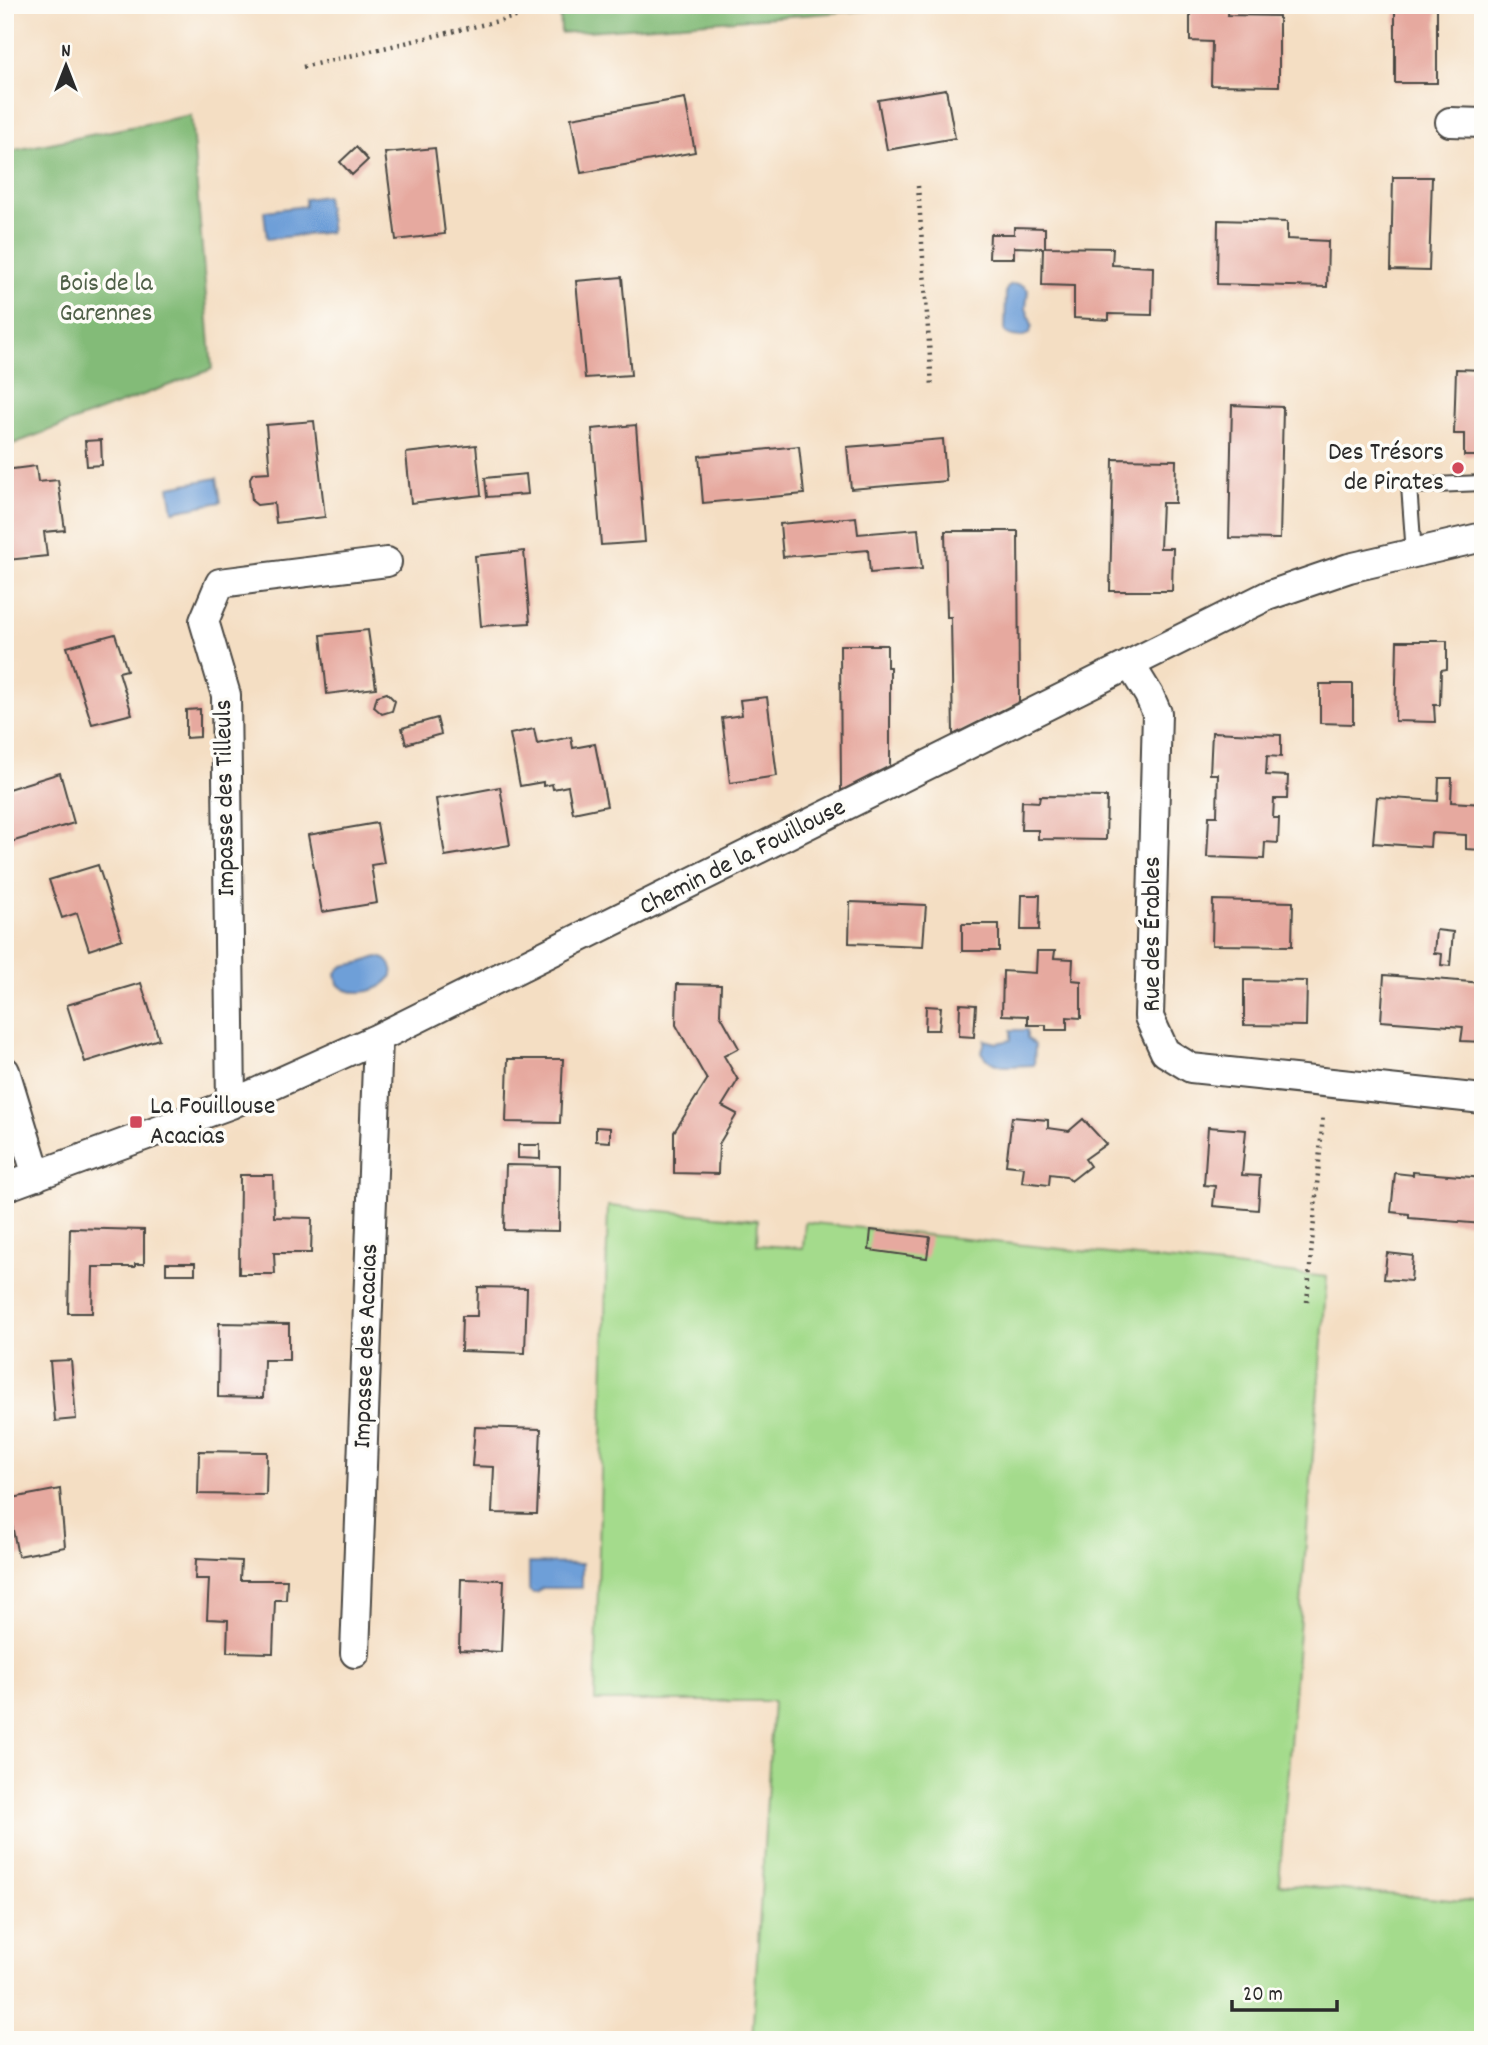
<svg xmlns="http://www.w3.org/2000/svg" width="1488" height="2045" font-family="Dekko,sans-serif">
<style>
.green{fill:#a4db8c;stroke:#68835c;stroke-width:2}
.forest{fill:#83bb78;stroke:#577352;stroke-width:2}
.water{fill:#6e9fd8;stroke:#4c6582;stroke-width:2}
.building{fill:#e6a99f}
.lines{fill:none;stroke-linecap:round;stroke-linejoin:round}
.lane-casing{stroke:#494642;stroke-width:18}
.street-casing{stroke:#494642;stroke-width:32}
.path{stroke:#494642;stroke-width:4.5;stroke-dasharray:2 5;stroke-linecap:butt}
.lane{stroke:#fff;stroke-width:14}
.street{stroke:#fff;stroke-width:28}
.poi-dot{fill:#d1495b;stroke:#fdfcf7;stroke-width:2.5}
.labels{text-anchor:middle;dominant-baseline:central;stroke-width:7;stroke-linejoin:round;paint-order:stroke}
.park-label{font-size:26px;fill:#4f6048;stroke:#fdfcf7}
.poi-label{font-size:26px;fill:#2b2b2b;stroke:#fdfcf7;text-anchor:end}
.street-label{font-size:26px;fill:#2b2b2b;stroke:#fdfcf7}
</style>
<rect width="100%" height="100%" fill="#fdfcf7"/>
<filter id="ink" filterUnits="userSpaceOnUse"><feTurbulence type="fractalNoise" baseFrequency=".0143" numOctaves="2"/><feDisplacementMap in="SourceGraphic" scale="14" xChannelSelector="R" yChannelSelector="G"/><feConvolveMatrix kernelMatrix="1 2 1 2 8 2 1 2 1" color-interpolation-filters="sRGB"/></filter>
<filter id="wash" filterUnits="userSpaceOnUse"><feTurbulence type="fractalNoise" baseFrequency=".00686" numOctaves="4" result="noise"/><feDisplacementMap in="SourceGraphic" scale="28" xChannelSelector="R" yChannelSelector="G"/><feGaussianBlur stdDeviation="1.57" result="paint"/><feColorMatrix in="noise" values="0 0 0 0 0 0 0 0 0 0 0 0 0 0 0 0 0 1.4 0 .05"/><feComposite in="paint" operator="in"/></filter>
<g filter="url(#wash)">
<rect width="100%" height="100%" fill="#f4dec3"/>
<path class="green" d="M608 1206 758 1220 757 1245 803 1248 805 1222 1327 1277 1279 1884 1483 1903V2040H752L773 1701H595Z"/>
<path class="forest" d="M560 5H936L561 33Z
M191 115 212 369 5 447V152Z"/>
<path class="water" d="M326 196 331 232 267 239 264 211 305 206V199Z
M1017 284 1024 286 1028 290 1026 308 1032 325 1030 333C1023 338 1012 338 1005 332L1006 290 1010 285Z
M217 478 221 502 173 511 169 487Z
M378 957C389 958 398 971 388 981 376 993 349 997 338 984L336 973C343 963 348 966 359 963 366 962 371 958 378 957Z
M1011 1030H1027V1038L1035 1045 1034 1065C1015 1065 993 1072 982 1052L985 1040 997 1043 1011 1040Z
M529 1563 582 1564V1588H542L537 1593H532L529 1590Z"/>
<g id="blocks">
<path class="building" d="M1190 5H1229L1228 15 1279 16V86L1211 85 1212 42 1190 41Z
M1395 8H1437V83H1395Z
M946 89 955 138 887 150 878 100Z
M685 98 695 152 581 173 571 118Z
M356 147 368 160 352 175 340 162Z
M435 148 445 234 396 240 385 153Z
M1393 177H1432L1429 271 1391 270Z
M1218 220 1287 222V239L1328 241 1327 287 1217 284Z
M1014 227 1045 228V247L1113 248 1112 265 1153 267 1152 315 1109 314V320L1074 318V286L1042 285 1043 248 1014 247V258H989L990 234H1014Z
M622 277 631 375 585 378 576 281Z
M1456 369 1483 370V456H1464V434H1454Z
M1232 405 1283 407 1280 539 1229 538Z
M314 421 325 517 276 523 274 503 257 505 252 501 250 478 253 473 270 472 266 425Z
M636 425 645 542 601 545 592 429Z
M943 439 946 481 851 489 847 447Z
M101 440 102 465 87 466 85 441Z
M476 445 481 495 411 503 406 453Z
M799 446 804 494 703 503 699 456Z
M1113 459 1176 460 1175 503H1162L1160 548H1173L1172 591H1110Z
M36 466 38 482 58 480 65 530 44 532 47 556 7 560 5 544V470Z
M526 474 528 494 487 497 485 478Z
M856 517 858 534 918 529 922 569 870 573 868 550 783 557 780 524Z
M945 531H1018L1019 702 953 735 951 617H947Z
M524 551 530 623 481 626 475 556Z
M368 630 376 688 327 694 321 635Z
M115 634 127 670 119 672 132 714 92 724 67 647Z
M1397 641H1447V669L1441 670 1440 705H1434L1435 722 1395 721Z
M840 645H887V667H890V766L841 791Z
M1320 684H1353V724L1320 723Z
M387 693 395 701 392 711 382 714 374 707 377 696Z
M767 697 777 776 730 783 722 718 742 715 740 700Z
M200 709V737L186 738V710Z
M437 718 441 734 406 744 402 728Z
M534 729 537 744 571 737 573 748 595 744 607 806 573 813 568 786 553 789 552 784 543 786V782L520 786 510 734Z
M1212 732 1281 735V757L1267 756 1266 775 1288 776 1287 799H1274L1273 818H1279L1278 843 1265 842 1264 859 1207 857 1209 816H1217L1218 774H1210Z
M60 773 74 823 11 842 5 825V820L8 819 5 810V790Z
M1439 778H1452L1451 802 1483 804V850L1466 849V835L1431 833 1430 847 1373 843 1377 797 1438 801Z
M500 787 510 845 445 856 436 799Z
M1040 796 1107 797 1106 840 1038 839V830H1021L1022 801 1039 802Z
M377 823 384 863 371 865 377 903 322 912 308 835Z
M98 865 122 939 89 950 77 913 62 918 49 880Z
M1022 895H1040L1039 930H1021Z
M1213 900 1293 902 1292 946 1212 945Z
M850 902 926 905 923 946 849 943Z
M962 924H999V951H962Z
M1436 930 1453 932 1450 966 1441 965 1442 954 1434 953Z
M1037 951H1055L1054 958 1073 959 1072 980 1081 981V1018L1067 1017V1030H1046V1025H1028V1016L1002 1015 1003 971 1036 973Z
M1384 975 1483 983V1042L1461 1041 1463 1027 1381 1021Z
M1244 980 1307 981 1306 1026 1244 1025Z
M141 983 159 1039 85 1062 67 1005Z
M677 984 721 985 720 1014 739 1048 724 1056 738 1080 722 1106 737 1114 719 1144 718 1174 674 1173V1132L707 1080 676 1025Z
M960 1004 976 1005 974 1037 959 1036Z
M926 1006 941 1007 939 1030H925Z
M508 1059H563L560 1123 506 1122Z
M1012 1117 1048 1120V1128L1069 1131 1083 1119 1106 1144 1085 1159 1090 1166 1071 1181 1066 1176 1050 1174 1049 1185 1022 1182 1024 1167 1006 1165Z
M596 1127 610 1128V1142L596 1141Z
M1208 1127 1246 1130 1242 1175 1260 1176 1258 1210 1213 1206 1215 1186 1204 1185Z
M518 1145H540V1159L518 1158Z
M506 1165 560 1166 559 1231 504 1230Z
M1413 1172 1483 1178V1224L1409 1218V1214L1391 1212 1395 1173 1413 1175Z
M240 1175H273L274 1217 312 1218 311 1253H274L275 1274H239Z
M70 1228 144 1230V1264H135V1267H93L92 1313H68Z
M871 1230 930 1237 927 1258 869 1250Z
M1387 1253 1413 1256 1411 1281 1384 1279Z
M166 1263H195V1274H166Z
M478 1287 527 1288 525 1353 461 1351 462 1316H477Z
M219 1323 289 1324V1360H264L263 1398 218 1397Z
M71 1360 76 1419 55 1421 50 1361Z
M475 1427 541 1429 537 1514 492 1513 494 1467 472 1466Z
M199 1451 267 1452 266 1495 198 1494Z
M60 1489 65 1547 18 1556 7 1499Z
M196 1559 241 1561 240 1580H287L286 1600H275L273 1653 227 1652 228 1620 207 1619 209 1579H195Z
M461 1579 504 1580 501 1652 459 1650Z"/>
</g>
</g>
<g filter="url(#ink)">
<use href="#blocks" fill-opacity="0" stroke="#494642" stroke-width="2"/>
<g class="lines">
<defs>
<path id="lane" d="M1414 554 1409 486 1483 483"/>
<path id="street" d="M1450 122 1483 123
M1130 664 1149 695 1157 713 1149 1017 1165 1052 1191 1068 1483 1099
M5 1071 37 1176
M231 1104 226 695 204 621 220 583 387 562
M5 1187 231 1104 378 1038 1267 596 1349 568 1483 537
M355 1653 378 1038"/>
</defs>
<use href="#lane" class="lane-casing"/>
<use href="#street" class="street-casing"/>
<path class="path" d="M303 67 566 5
M918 186 932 386
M1307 1302 1323 1115"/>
<use href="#lane" class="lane"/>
<use href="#street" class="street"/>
</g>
</g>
<g class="poi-dot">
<circle cx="1458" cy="468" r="7"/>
<rect x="129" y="1115" width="14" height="14" rx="3.5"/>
</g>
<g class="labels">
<g class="park-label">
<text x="106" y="284">Bois de la<tspan x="106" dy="30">Garennes</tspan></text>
</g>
<g class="poi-label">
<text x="1444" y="453">Des Trésors<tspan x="1444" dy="30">de Pirates</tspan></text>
<text x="150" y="1107" text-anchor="start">La Fouillouse<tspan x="150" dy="30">Acacias</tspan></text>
</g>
<g class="street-label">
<text transform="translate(226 798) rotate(-91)">Impasse des Tilleuls</text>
<text transform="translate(743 858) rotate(-27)">Chemin de la Fouillouse</text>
<text transform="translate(1153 934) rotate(-90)">Rue des Érables</text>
<text transform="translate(367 1346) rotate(-88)">Impasse des Acacias</text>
</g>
</g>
<rect width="1488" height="2045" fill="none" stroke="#fdfcf7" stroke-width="28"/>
<g transform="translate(66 66)" stroke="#fdfcf7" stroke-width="5" paint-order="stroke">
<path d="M0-5L12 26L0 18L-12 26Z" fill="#2b2b2b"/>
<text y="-10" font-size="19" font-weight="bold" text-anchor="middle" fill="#2b2b2b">N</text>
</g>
<path d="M1232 2000v10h105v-10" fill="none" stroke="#2b2b2b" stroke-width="3.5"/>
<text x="1243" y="2000" font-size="21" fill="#2b2b2b" stroke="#fdfcf7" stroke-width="5" paint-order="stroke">20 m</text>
</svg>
